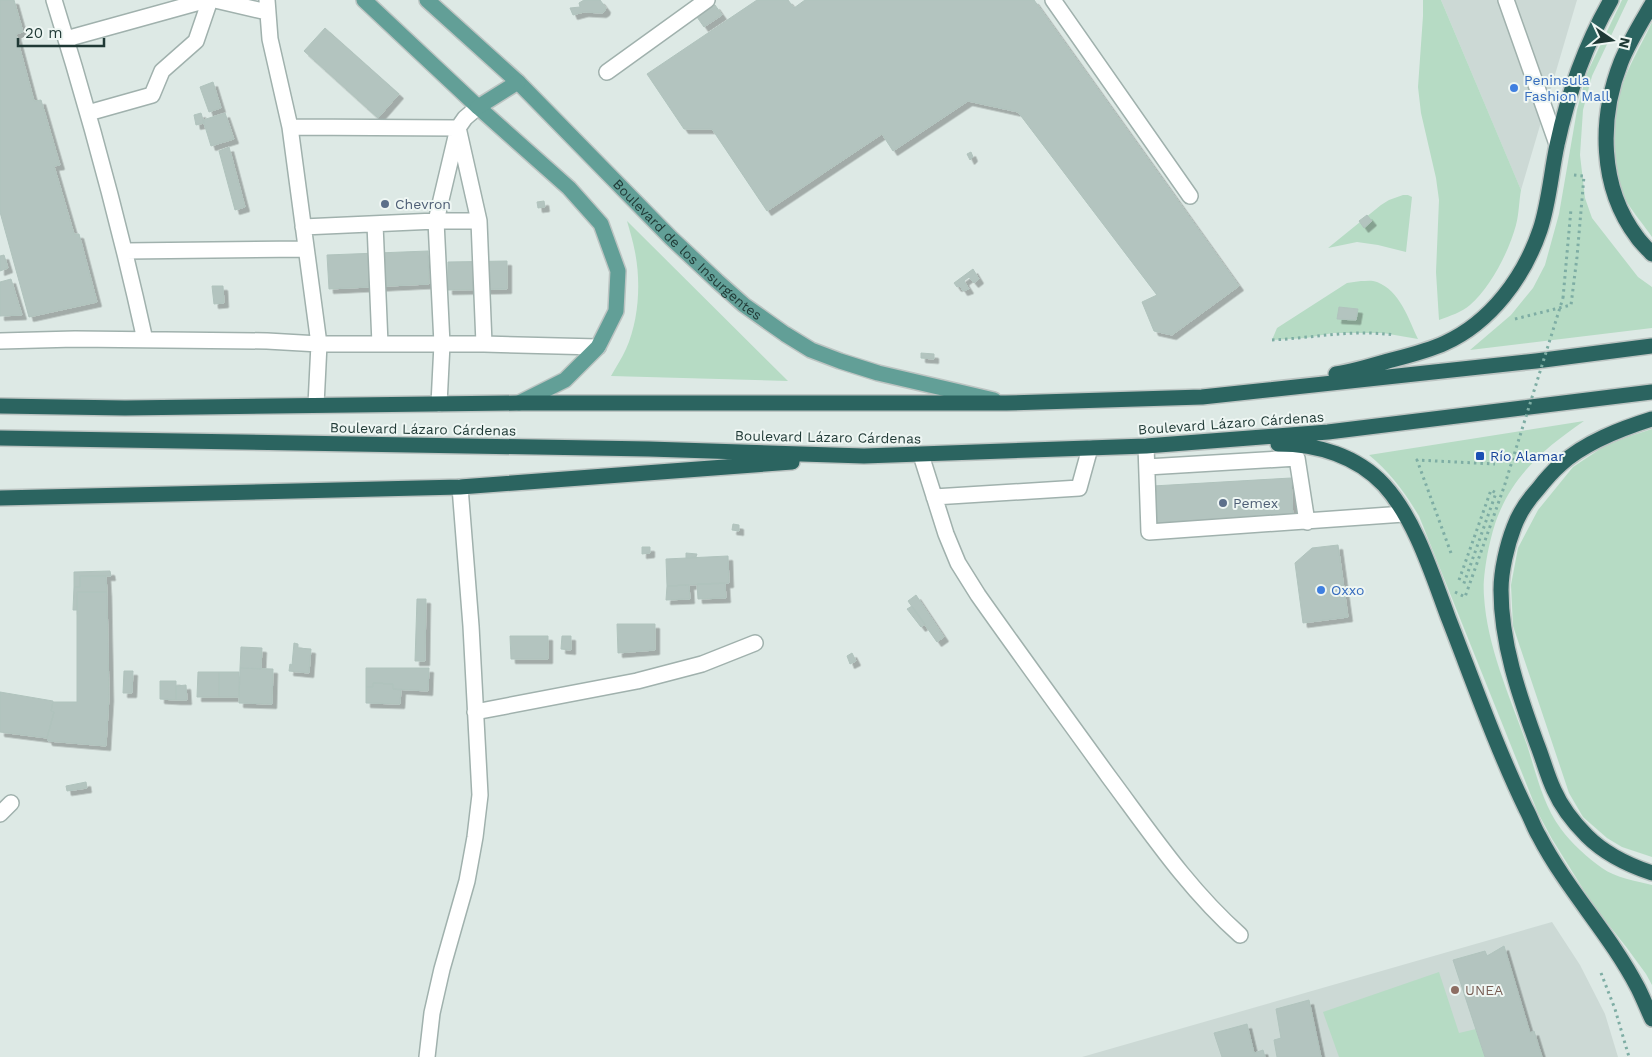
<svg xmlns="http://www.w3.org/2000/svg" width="1652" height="1057" font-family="'Work Sans',sans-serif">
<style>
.built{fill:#ccd9d5}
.green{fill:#b6dbc4}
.building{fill:#b3c4bf;stroke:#b0c3bd;filter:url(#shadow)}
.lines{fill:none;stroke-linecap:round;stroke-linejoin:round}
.lane-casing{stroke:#a0b1ad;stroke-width:18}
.primary-casing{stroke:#bcc4c2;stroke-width:18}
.highway-casing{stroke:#bcc4c2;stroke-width:18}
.path{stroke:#7eada4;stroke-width:3;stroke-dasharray:2.5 4;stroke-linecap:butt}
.lane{stroke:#fff;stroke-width:15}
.primary{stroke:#629f97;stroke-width:15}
.highway{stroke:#2b6460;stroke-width:15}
.path-bridge{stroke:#7eada4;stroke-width:3;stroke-dasharray:2.5 4;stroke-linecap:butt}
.shop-dot{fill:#3f7fe0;stroke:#eef6f3;stroke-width:2}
.service-dot{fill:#5c6f8a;stroke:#eef6f3;stroke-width:2}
.transit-dot{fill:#1a4fb4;stroke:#eef6f3;stroke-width:2}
.education-dot{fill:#8d6e63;stroke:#eef6f3;stroke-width:2}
.labels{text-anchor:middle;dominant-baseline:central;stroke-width:4;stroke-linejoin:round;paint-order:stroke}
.shop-label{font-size:14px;fill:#366cbe;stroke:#eef6f3;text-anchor:start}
.service-label{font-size:14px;fill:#4e5e75;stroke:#eef6f3;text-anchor:start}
.street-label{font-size:14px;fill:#1f3935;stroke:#eef6f3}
.transit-label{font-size:14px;fill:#164399;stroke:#eef6f3;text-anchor:start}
.education-label{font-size:14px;fill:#785e54;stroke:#eef6f3;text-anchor:start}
</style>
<defs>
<filter id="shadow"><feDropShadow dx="4.5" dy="4.5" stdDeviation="0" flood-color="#0004"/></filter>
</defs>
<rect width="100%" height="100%" fill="#dde9e5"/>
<path class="built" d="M1441 0H1577L1521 190 1515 176Z
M1552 922 1580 965 1605 1014 1618 1057H1082Z"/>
<path class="green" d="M1423 0H1441L1521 190C1519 201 1519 214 1516 225 1509 251 1491 287 1470 305 1462 312 1450 316 1439 320L1436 272 1439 200 1436 178 1421 113 1418 87 1423 16Z
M1622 0H1628L1592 76 1583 110 1580 155 1585 198 1592 218 1638 277 1652 287V328L1470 350 1511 315 1533 288 1545 265 1559 214 1577 110 1587 73Z
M1652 22V237C1644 225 1634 214 1627 202 1610 170 1610 123 1621 89 1628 66 1642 44 1652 22Z
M1403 195H1408L1412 197 1406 252 1378 245 1357 242 1328 248 1381 205 1389 200Z
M627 221 788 381 611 376C616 367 622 358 626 349 639 320 641 282 635 252 633 242 630 231 627 221Z
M1361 281C1366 281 1372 280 1377 282 1400 291 1408 318 1418 339L1383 333H1333L1306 338 1272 340 1277 328 1347 283Z
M1584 421C1549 445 1517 471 1500 511 1491 530 1482 574 1484 596 1487 647 1510 697 1527 745 1536 773 1543 805 1561 829 1570 842 1589 859 1602 868 1616 878 1636 881 1652 885V985L1646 974 1627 948 1593 905 1552 839 1538 813 1419 516C1405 493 1390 472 1369 455Z
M1652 429V857L1622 847 1607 838 1583 817 1569 793 1513 626 1511 585 1518 548 1538 510 1573 467 1603 447 1627 437Z
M1439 972 1459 1033 1476 1029 1485 1057H1339L1323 1012Z"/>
<path class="building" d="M0 0H14L23 32 16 34 34 101 41 100 60 165 54 166 74 234H79L97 302 29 317 0 212Z
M584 0H600L606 8 605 11 602 13 584 12 573 15 570 8 580 7 579 3Z
M757 0H788L794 8 805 0H1034L1239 286 1172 335 1154 331 1142 302 1157 295 1018 112 968 101 893 151 882 134 767 211 712 129H684L647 74Z
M715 5 722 15 704 27 697 17Z
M325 28 399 94 378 118 304 51Z
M213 82 221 108 209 112 200 87Z
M201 113 204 123 196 125 194 115Z
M225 113 234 139 211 146 203 120Z
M229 147 245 207 235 210 219 151Z
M971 152 973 157 970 160 967 154Z
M544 201 545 207 538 208 537 202Z
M1367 215 1372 221 1364 228 1359 221Z
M428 251 429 284 329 289 327 255Z
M4 255 8 268 0 271V256Z
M507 261V289L448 290V262Z
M973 269 979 279 974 283 969 277 964 281 969 289 963 291 960 286 957 287 954 283Z
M11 279 22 315 0 316V282Z
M212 286H223L224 303 214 304Z
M1339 307 1358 309 1356 320 1337 319Z
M921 353 934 354V359L921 358Z
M1291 478 1293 520 1155 527 1153 486Z
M733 524 739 525V531L732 530Z
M1338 545 1348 617 1303 623 1295 563 1312 548Z
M642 547H650V553L642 554Z
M686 553 697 554 696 557 686 558Z
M728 556 729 583 667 586 666 559Z
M110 571 111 576H80V587H74V572Z
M80 576H106L107 592H77V610H73L74 587H80Z
M725 583 726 598 698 599 697 584Z
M689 585 690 599 666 600 667 586Z
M77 592H107L109 697 106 746 48 741 47 738 54 712 51 711 53 702H77Z
M916 595 944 637 937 642 908 601Z
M417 599H426L425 661H415Z
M912 606 925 624 921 627 907 609Z
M617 624H655V650L618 653Z
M510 636H548V659H511Z
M562 636H571V650L561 649Z
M294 643 298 644V648L311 649 309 673 289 671 290 664 292 665Z
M241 647 262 648 261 669 240 668Z
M852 653 856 661 850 664 847 656Z
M240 668 273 669 272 704 239 703Z
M366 668H429L428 691 393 689V684L373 683V687H366Z
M124 671H133L132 693H123Z
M198 672H219V697H197Z
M219 672H239V697H219Z
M160 681H176V700L160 699Z
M373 683 393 684V689L401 690 400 704 366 703V687H373Z
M186 685 187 700H176V686Z
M0 692 53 701 51 711 54 712 47 738 0 732Z
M86 782 87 788 67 791 66 786Z
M1504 946 1530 1033 1534 1031 1542 1057H1485L1453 960 1485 951 1487 956Z
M1309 1000 1321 1057H1277L1274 1040 1281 1038 1276 1009Z
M1247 1024 1254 1053 1263 1050 1265 1057H1222L1214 1033Z"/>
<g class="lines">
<defs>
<path id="lane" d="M54 0C89 112 120 226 145 340
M215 0 267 12
M267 0 270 39 290 127 319 344 316 405
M1053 0 1190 196
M1506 0 1557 144
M66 39 207 0
M607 72 707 0
M88 113 152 95 162 71 196 41 210 0
M290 127 458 128
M459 132 479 221 484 344
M375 224 380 344
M303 227 436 221H479
M126 251 306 249
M0 341 75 339 267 341 319 344H484L598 347
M439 404 442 344 436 221 458 128 465 118 478 107
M1146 446 1149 532 1404 514
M921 455 946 534 958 563 978 595C1021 656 1065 716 1109 777 1150 832 1188 889 1240 935
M1147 467 1297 458 1307 522
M934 497 1079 488 1090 448
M475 712 637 681 702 664 755 643
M0 814 11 803
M427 1057 432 1013 442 969 467 881 475 837 480 795 471 626 460 487"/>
<g id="primary">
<path d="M364 0 478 107 569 188 601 224 618 271 616 311 598 347 565 380 519 403"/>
<path id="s1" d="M427 0 518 82 671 238 717 281 744 305 785 334 811 350 840 361 878 373 994 400"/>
<path d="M478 107 518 82"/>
</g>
<path id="highway" d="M1652 4C1641 23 1629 42 1621 62 1599 118 1599 187 1637 237 1641 243 1647 248 1652 254
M1336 374C1354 371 1371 366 1388 361 1407 356 1428 351 1445 343 1491 322 1524 277 1540 230 1549 203 1551 173 1557 145 1568 94 1585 45 1611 0
M0 406 125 408 519 403H1006L1202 397 1536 361 1652 346
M1652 419C1620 429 1586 442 1561 464 1553 471 1545 480 1538 489 1528 500 1519 513 1514 527 1507 545 1501 571 1501 590 1501 643 1519 695 1537 744 1543 759 1547 775 1554 790 1561 806 1574 823 1587 836 1605 854 1628 865 1652 873
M0 438 649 449 864 456 1146 446 1328 432 1652 392
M1278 444C1318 444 1357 456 1384 485 1415 519 1432 574 1448 617 1473 681 1496 747 1526 809 1531 818 1534 828 1539 836 1567 890 1610 934 1638 988 1643 998 1647 1008 1652 1019
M0 498 460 487 792 462"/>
</defs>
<use href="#lane" class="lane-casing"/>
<use href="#primary" class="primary-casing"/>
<use href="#highway" class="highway-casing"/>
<path class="path" d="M1563 298 1571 209
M1515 319 1571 305 1577 257 1584 176 1574 175
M1272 340C1313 338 1353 329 1394 335
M1451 553 1417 460 1495 464
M1459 580 1491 490 1496 493 1463 586
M1601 973 1615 1009 1629 1057"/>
<use href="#lane" class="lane"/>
<use href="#primary" class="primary"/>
<use href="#highway" class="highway"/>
<path class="path-bridge" d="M1455 592 1465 597 1504 487 1563 298"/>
</g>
<g class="shop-dot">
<circle cx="1514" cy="88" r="5"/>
<circle cx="1321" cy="590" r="5"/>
</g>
<g class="service-dot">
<circle cx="385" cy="204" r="5"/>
<circle cx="1223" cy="503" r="5"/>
</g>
<rect class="transit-dot" x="1475" y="451" width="10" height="10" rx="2.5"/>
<circle class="education-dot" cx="1455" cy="990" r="5"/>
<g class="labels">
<g class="shop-label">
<text x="1524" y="80">Peninsula<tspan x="1524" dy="16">Fashion Mall</tspan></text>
<text x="1331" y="590">Oxxo</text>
</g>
<g class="service-label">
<text x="395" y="204">Chevron</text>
<text x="1233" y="503">Pemex</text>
</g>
<g class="street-label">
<text stroke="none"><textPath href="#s1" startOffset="361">Boulevard de los Insurgentes</textPath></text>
<text transform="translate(1231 423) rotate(-4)">Boulevard Lázaro Cárdenas</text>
<text transform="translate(423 429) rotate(1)">Boulevard Lázaro Cárdenas</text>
<text transform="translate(828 437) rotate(1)">Boulevard Lázaro Cárdenas</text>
</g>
<g class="transit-label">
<text x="1490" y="456">Río Alamar</text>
</g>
<g class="education-label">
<text x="1465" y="990">UNEA</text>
</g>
</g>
<g transform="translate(1612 40) rotate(103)" stroke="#eef6f3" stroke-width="4" paint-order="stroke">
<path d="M0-4L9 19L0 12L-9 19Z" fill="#1f3935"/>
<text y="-8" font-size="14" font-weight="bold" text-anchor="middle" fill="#1f3935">N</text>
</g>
<path d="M18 38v8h86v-8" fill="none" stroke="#1f3935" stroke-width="2.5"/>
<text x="25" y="38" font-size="15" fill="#1f3935" stroke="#eef6f3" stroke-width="4" paint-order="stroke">20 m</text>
</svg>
